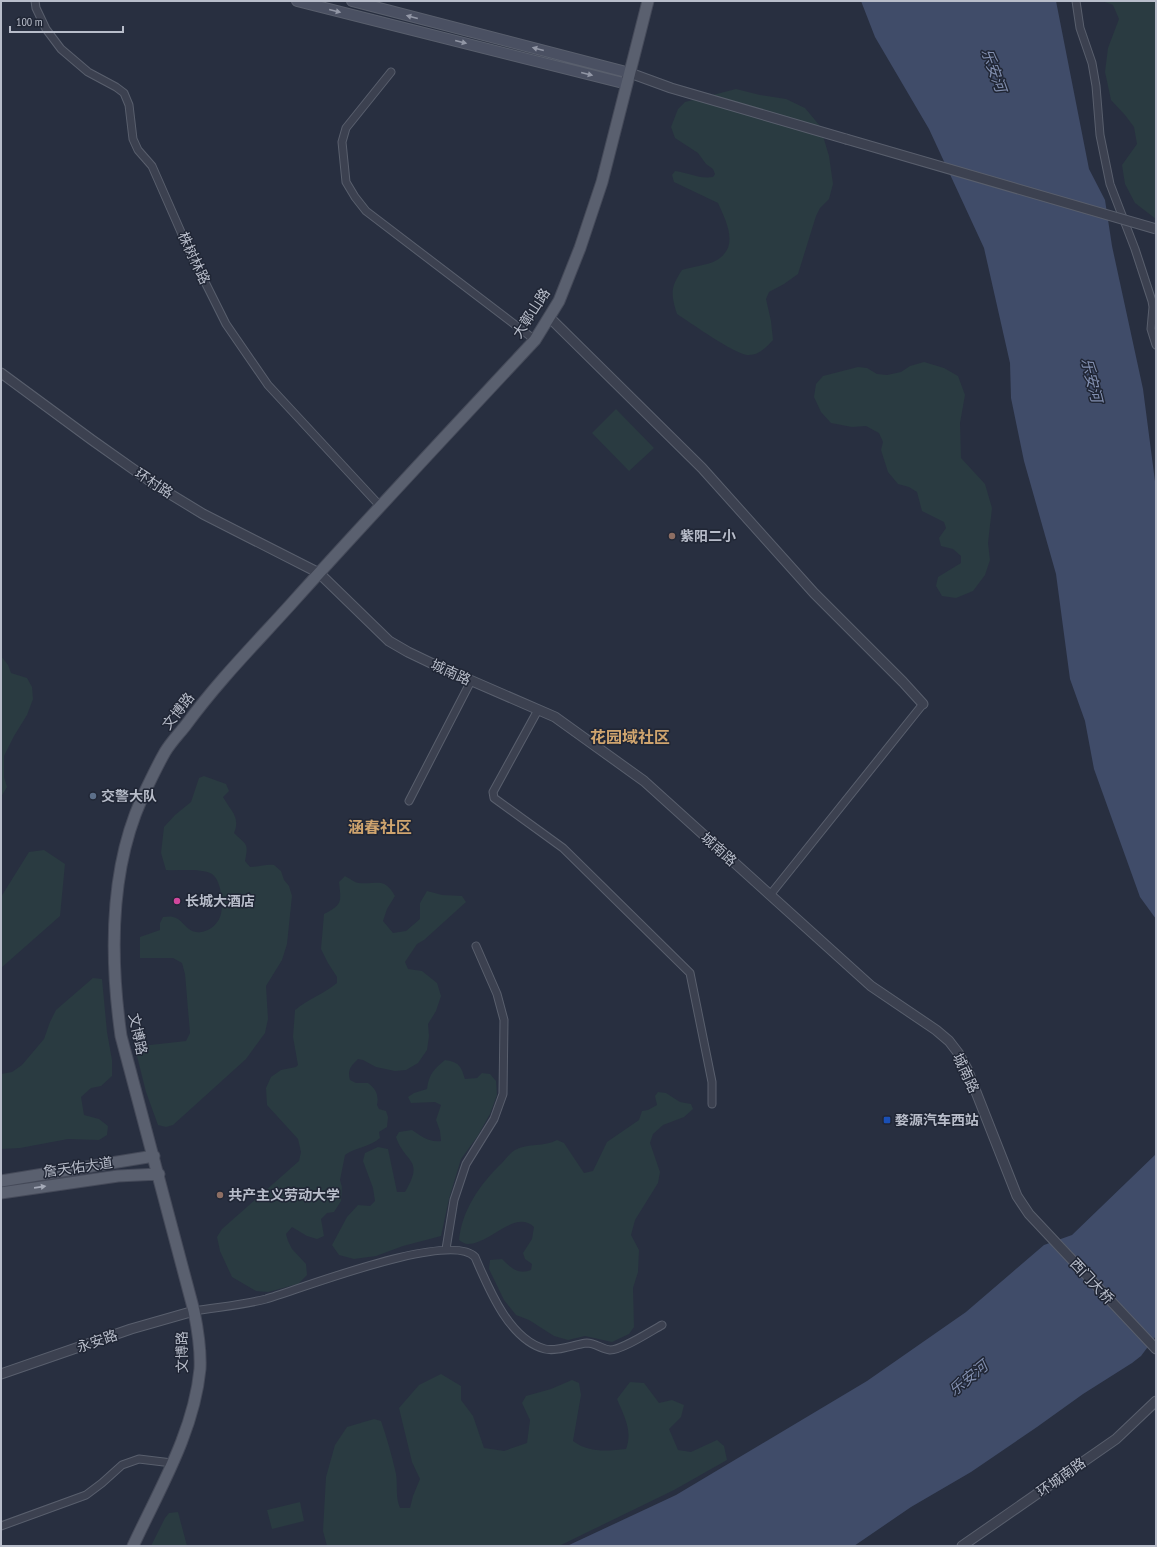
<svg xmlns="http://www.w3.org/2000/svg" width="1157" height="1547" font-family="'PT Sans Narrow','Noto Sans SC',sans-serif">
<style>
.green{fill:#2a3b41}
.water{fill:#404c69}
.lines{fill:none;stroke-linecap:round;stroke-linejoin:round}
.minor-casing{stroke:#595f6d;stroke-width:9}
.tertiary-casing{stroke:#595f6d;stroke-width:11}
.secondary-casing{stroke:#595f6d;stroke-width:12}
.primary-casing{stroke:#454a59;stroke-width:13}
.minor{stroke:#3c4150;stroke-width:7}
.tertiary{stroke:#3c4150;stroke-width:9}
.secondary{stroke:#4a5062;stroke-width:10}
.primary{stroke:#5a606f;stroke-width:11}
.tertiary-bridge-casing{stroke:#595f6d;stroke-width:11;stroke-linecap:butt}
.tertiary-bridge{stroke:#3c4150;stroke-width:9}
.oneway{fill:#9297a6}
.oneway2{fill:#a5aab8}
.education-dot{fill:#8d6e63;stroke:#202635;stroke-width:1.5}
.service-dot{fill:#5c6f8a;stroke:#202635;stroke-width:1.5}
.hotel-dot{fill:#d1479c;stroke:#202635;stroke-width:1.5}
.transit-dot{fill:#1a4fb4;stroke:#202635;stroke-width:1.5}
.labels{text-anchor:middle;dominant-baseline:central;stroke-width:3;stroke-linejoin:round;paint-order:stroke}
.street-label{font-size:14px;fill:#b8bdca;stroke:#202635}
.poi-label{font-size:14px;font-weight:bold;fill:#b8bdca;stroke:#202635;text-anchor:start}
.water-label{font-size:15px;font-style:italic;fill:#828faf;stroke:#202635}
.quarter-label{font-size:16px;font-weight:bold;fill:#cfa46e;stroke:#202635}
</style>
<rect width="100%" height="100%" fill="#282f40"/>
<path class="green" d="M1102 1H1156V219L1135 203 1125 184 1122 165 1137 144 1134 127 1125 115 1111 100 1105 72 1108 48 1119 19 1113 5Z
M736 89 760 95 786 99 805 108 820 126 829 156 833 184 829 199 820 208 816 216 798 274 784 284 769 292 766 299 771 321 773 340C766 347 759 356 747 355 733 353 691 323 677 314 671 294 670 288 682 270 690 267 708 265 715 261 740 248 727 223 718 203L674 182 672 175 675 171C689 173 699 179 713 177L715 174 713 169 706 164 698 153 675 138 671 127 678 109 685 102Z
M924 362 944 368 958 376 965 395 960 423 961 458 985 484 992 508 988 543 990 560 985 575 973 591 956 598 942 596 936 586 938 577 961 563V556L953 549 941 546 939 538 946 528 944 522 922 511 917 492 909 487 898 484 888 472 881 450 883 442 879 433 866 426 852 427 831 423 821 412 814 397 816 384 823 376 858 367 867 368 877 374 887 375 901 372 910 366Z
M616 409 654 448 629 471 592 433Z
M1 656 8 665 11 673 27 678 32 687 33 699 27 715 14 736 4 756V777L7 787 1 797Z
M204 776 226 784 229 791 223 797C230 810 241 817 234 833 246 845 249 842 245 861L250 867C259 867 266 864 274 865L281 871 284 880 289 886 292 896 287 944 282 960 266 986 268 1019 265 1033 246 1059 173 1125 166 1127 158 1125 146 1092 135 1048 141 1046 186 1041 190 1033 185 974 182 963 173 958H140V937L160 930V923L163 917C166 917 170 916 173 917 184 919 186 934 201 932 209 931 217 925 220 917 224 907 222 881 212 874 201 868 178 871 166 870L161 853 164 827 175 815 191 802 199 778Z
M44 850 65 864 60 916 1 968V897L29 852Z
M345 876C349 878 355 883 359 883 377 885 384 876 395 896L387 909 383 921 393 933 406 931 420 919V903L427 891 442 895 462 896 466 902 424 940 417 944 405 962 408 969 422 971 437 983 441 996 436 1011 428 1024 429 1036 427 1050 418 1063 406 1070 395 1071 376 1067 363 1060 358 1059C351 1066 347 1070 350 1080L356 1083H368C376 1089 379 1095 377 1105L379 1109 386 1111 388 1117 387 1127 379 1132 380 1138C370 1147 356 1147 345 1155L340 1180 342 1187 341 1201 334 1212 327 1213 321 1219 324 1236 317 1239 307 1236 292 1227 286 1234 288 1241 292 1249 306 1264 307 1275 298 1284 268 1292 256 1291 232 1277 220 1251 217 1237 222 1229 299 1161 301 1152 298 1139 267 1105 266 1088 271 1077 281 1070 296 1067 298 1065 293 1037 295 1010C308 999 324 994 337 983V977L328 963 321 949 324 914C343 904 341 902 339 882Z
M93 978 102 979 107 1032 112 1060V1076L101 1086 91 1088 81 1097 84 1115 99 1119 108 1126 107 1135 99 1140 68 1139 20 1148 1 1149V1074L12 1072 22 1065 44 1039 50 1022 56 1010Z
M445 1060C459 1062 461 1066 465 1079L477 1078 482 1073 490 1074 496 1081 497 1095 490 1114 477 1137 461 1159 449 1199 441 1236 403 1246 376 1256 354 1259 339 1255 332 1245 347 1217 358 1205 370 1206 375 1201 373 1188 363 1161 365 1153 378 1147 388 1149 397 1192H405C425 1158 405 1164 396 1137L399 1132 412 1130C421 1136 430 1143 441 1141L440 1131 436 1120 441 1105 435 1102 411 1103 408 1097 414 1093 427 1089C429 1074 434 1069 445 1060Z
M658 1092 666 1093 680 1102 691 1104 693 1109 684 1117 663 1125 653 1134 650 1143 660 1172 658 1183 635 1220 631 1235 639 1250 638 1272 633 1288 634 1327 629 1334 612 1342 585 1336 568 1340 554 1336 529 1320 516 1315 504 1300 489 1269 490 1260 502 1259C511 1268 518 1275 531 1270L532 1264 525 1259 523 1253 532 1239 534 1227C515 1209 490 1244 468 1244 465 1244 462 1242 459 1240 462 1210 480 1184 502 1163 506 1159 510 1153 515 1150 528 1143 544 1147 557 1140L564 1143 584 1173 593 1171 607 1142 639 1120 642 1111 648 1110 657 1105 655 1096Z
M441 1374 461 1386V1400L473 1416 484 1448 504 1451 527 1443 530 1420 522 1403 526 1396 551 1389 572 1380 579 1383 581 1395 573 1441C589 1453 607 1451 626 1449 633 1431 624 1416 617 1399L630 1382 644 1383 659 1403 672 1400 684 1405 681 1417 669 1429 678 1450 691 1452 717 1440 724 1446 727 1460 674 1490 559 1546H327L323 1531 326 1477 335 1445 347 1427 374 1419 381 1421C387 1438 392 1456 396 1474 398 1486 395 1496 400 1508H410L413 1496 420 1479 412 1462 399 1408 419 1385Z
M300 1502 304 1521 272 1529 267 1510Z
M178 1512 187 1546H151L165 1518 169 1513Z"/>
<path class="water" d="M861 1H1056L1089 169 1105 200 1112 246 1143 389 1156 489V919L1140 897 1094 769 1085 721 1070 679 1056 574 1024 461 1011 398 1010 363 984 248 929 129 875 37Z
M1156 1154V1336L1141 1356 1132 1363 1083 1394 1037 1427 971 1472 911 1507 854 1546H567L676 1495 867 1381 966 1312 1044 1245 1072 1235Z"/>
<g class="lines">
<defs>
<path id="minor" d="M35 1 36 8 46 29 61 49 88 72 116 87 124 93 129 105 133 139 138 150 152 166 188 248 226 324 268 385 381 507
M1076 1 1080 28 1092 63 1096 86 1100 135 1110 184 1135 249 1152 301 1153 307 1151 329 1156 345
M391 72 346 128 342 142 346 182 355 197 366 211 535 340
M538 710 493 792 494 798 563 848 690 973 712 1082V1104
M409 801 471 681
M770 895 923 704
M446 1249 454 1200 466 1164 494 1119 503 1094 504 1020 497 994 476 946
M194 1311C218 1307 243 1305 266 1299 301 1289 450 1230 475 1257 488 1287 509 1340 545 1349 557 1352 575 1344 587 1343 595 1343 602 1349 610 1350 622 1350 651 1331 662 1325
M1 1526 86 1495 102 1483 122 1465 139 1459 172 1463"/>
<path id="tertiary" d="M630 73 671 88 846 139
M549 317 702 468 814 593 903 682 923 704
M1 373 92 440 157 486 203 514 319 573 389 641 408 652 433 664 555 717 644 781 871 986 936 1030 949 1041 959 1054 967 1069 1017 1196 1029 1214 1156 1349
M1 1374 131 1329 194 1311
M962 1546 1116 1439 1156 1401"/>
<path id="secondary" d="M297 1 627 84
M352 1 630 73"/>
<path id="primary" d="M1 1181 154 1156
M1 1193 118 1176 159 1174
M133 1546C159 1490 194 1432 200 1369 201 1350 198 1331 194 1311L121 1036C110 958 109 871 142 798 149 783 157 766 165 752 171 742 179 734 186 725 218 681 256 643 292 603 372 514 454 427 535 340L559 301 580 248 602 182 648 1"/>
</defs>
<use href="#minor" class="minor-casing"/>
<use href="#tertiary" class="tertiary-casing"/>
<use href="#secondary" class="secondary-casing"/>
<use href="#primary" class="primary-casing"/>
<use href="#minor" class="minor"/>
<use href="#tertiary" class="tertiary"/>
<use href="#secondary" class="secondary"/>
<use href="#primary" class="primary"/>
<defs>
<path id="tertiary-bridge" d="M846 139 1156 229"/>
</defs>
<use href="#tertiary-bridge" class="tertiary-bridge-casing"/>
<use href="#tertiary-bridge" class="tertiary-bridge"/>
</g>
<defs><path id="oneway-solid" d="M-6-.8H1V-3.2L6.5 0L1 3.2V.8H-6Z"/></defs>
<g class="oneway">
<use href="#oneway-solid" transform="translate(335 11) rotate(14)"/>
<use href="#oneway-solid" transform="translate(412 17) rotate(-165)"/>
<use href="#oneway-solid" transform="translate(461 42) rotate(14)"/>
<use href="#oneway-solid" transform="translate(538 49) rotate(-165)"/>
<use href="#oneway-solid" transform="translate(587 74) rotate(14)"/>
</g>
<use class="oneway2" href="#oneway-solid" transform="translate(40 1187) rotate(-8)"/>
<g class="education-dot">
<circle cx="672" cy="536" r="4"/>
<circle cx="220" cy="1195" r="4"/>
</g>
<circle class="service-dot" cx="93" cy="796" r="4"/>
<circle class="hotel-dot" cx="177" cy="901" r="4"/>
<rect class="transit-dot" x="883" y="1116" width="8" height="8" rx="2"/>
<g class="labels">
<g class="street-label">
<text transform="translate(194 258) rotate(65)">株树林路</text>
<text transform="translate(531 313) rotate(-57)">大鄣山路</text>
<text transform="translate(154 483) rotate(33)">环村路</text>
<text transform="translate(451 672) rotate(24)">城南路</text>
<text transform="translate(178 711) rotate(-52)">文博路</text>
<text transform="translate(719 849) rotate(42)">城南路</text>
<text transform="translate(138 1034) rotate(78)">文博路</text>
<text transform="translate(966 1073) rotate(65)">城南路</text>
<text transform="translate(78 1167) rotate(-8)">詹天佑大道</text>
<text transform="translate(1092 1281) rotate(47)">西门大桥</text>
<text transform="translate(97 1341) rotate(-19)">永安路</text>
<text transform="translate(182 1352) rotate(-91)">文博路</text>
<text transform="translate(1061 1477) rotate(-35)">环城南路</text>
</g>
<g class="poi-label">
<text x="680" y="536">紫阳二小</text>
<text x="101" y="796">交警大队</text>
<text x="185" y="901">长城大酒店</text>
<text x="895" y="1120">婺源汽车西站</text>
<text x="228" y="1195">共产主义劳动大学</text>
</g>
<g class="water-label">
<text transform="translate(994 70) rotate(70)">乐安河</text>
<text transform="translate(1092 380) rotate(76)">乐安河</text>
<text transform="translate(968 1378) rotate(-39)">乐安河</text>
</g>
<g class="quarter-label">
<text x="630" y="737">花园域社区</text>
<text x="380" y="827">涵春社区</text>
</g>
</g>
<rect width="1157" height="1547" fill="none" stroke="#b8bdca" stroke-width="4"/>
<path d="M10 26v6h113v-6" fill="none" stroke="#b8bdca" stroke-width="2"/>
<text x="16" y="26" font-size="12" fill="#b8bdca" stroke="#202635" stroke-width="3" paint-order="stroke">100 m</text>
</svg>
